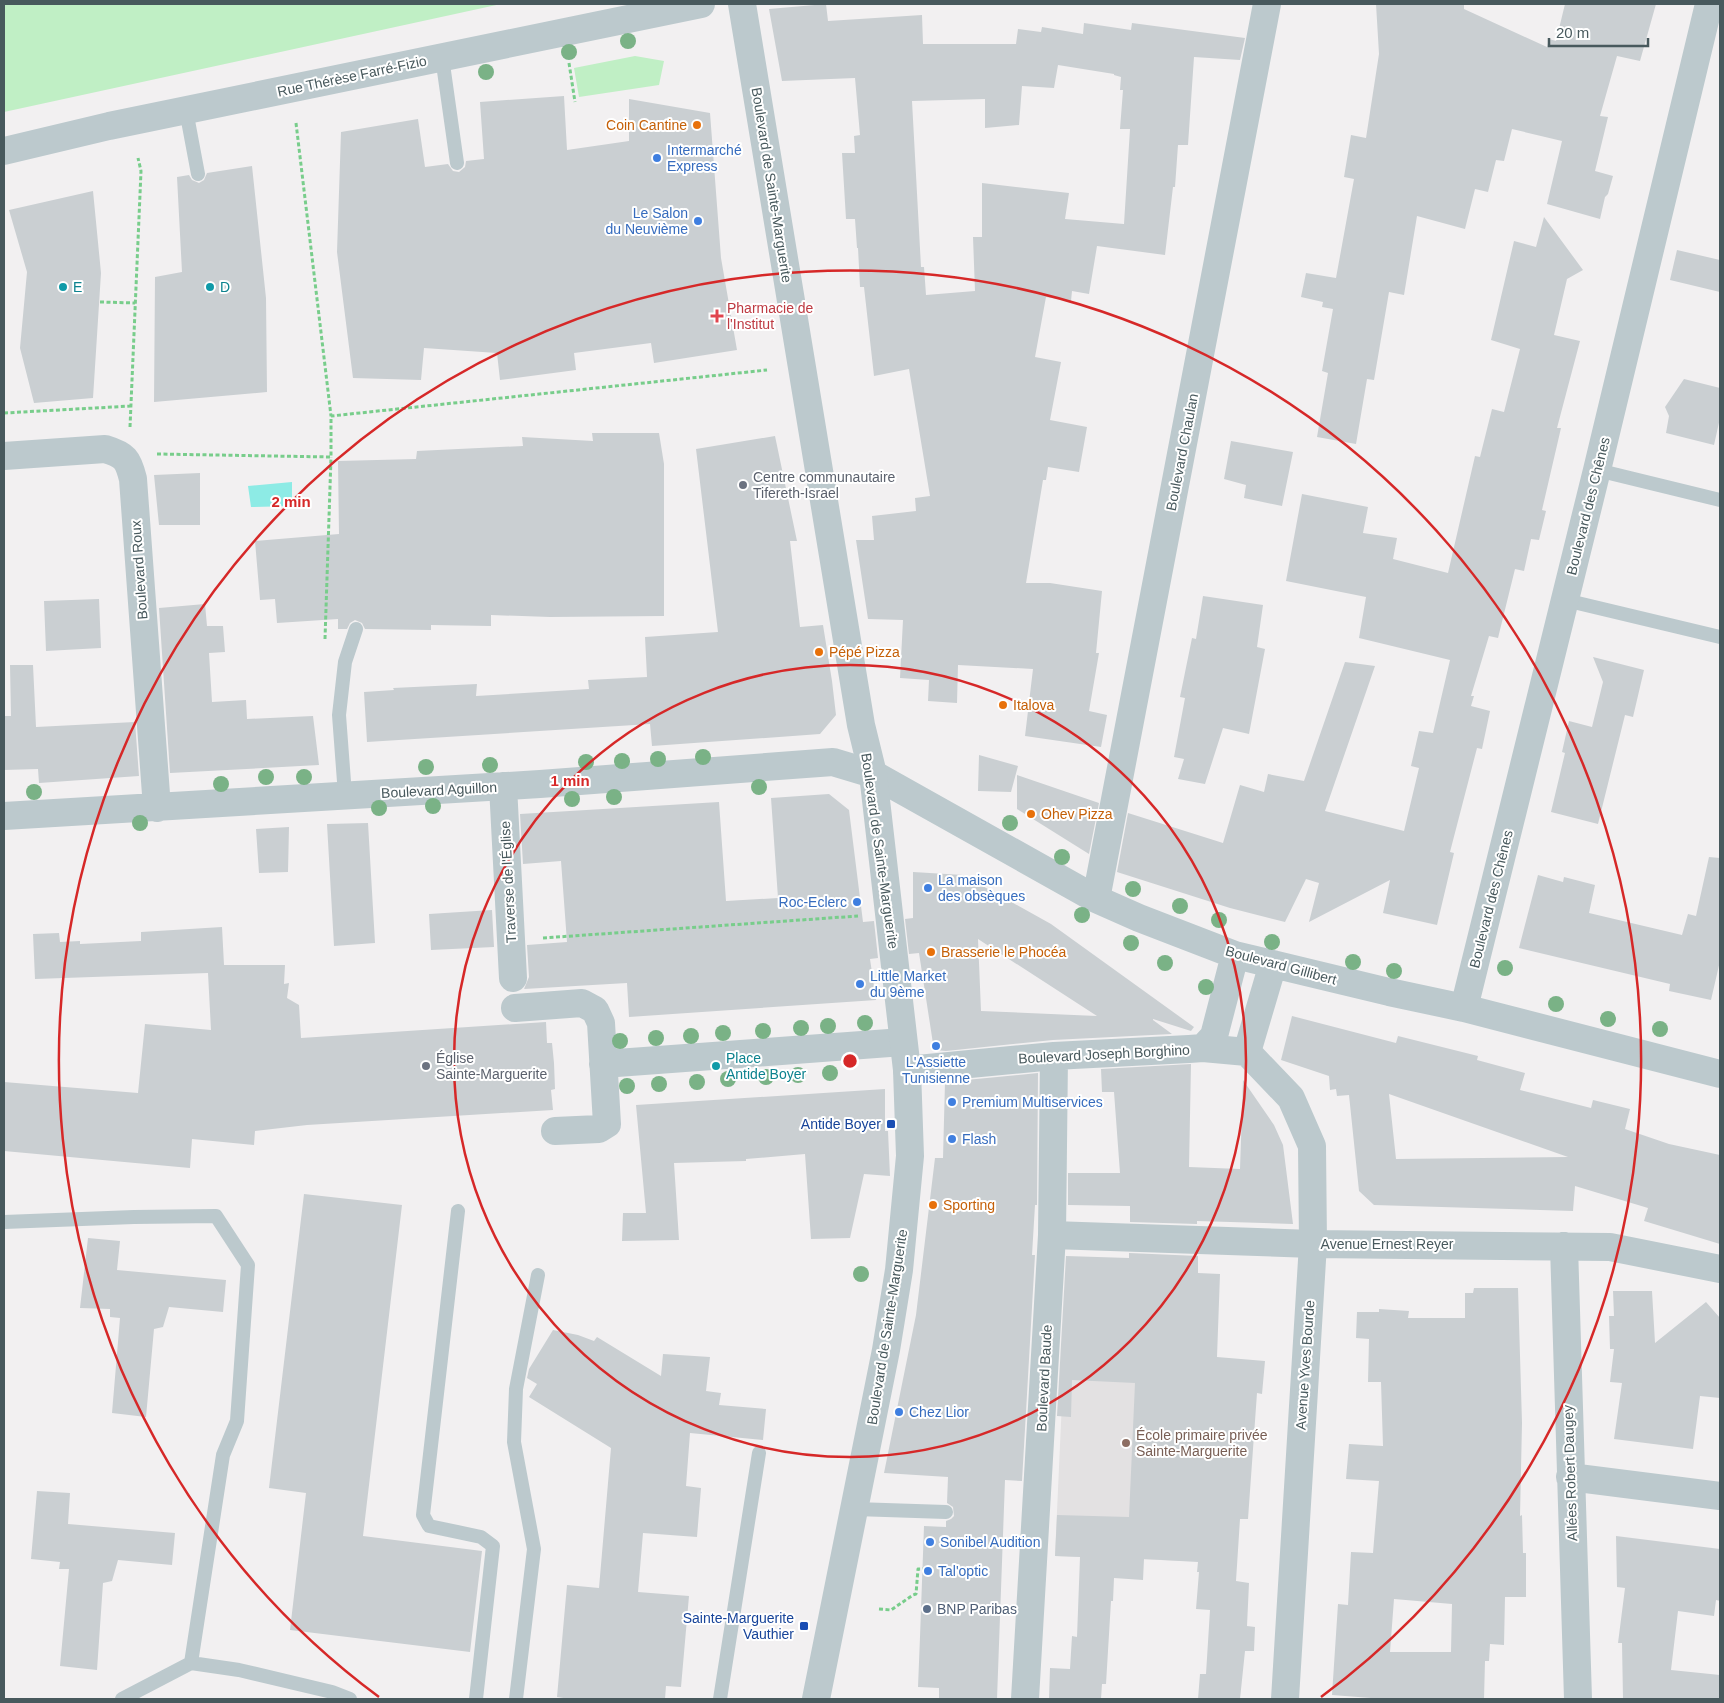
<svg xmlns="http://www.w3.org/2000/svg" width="1724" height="1703" font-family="Helvetica,sans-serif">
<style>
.education{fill:#e3e1e2}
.green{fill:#c0efc5}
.water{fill:#8debe5}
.building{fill:#cacfd2;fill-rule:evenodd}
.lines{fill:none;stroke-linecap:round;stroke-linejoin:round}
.path{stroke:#78cd8b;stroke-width:3;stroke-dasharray:4 2.5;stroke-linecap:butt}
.service{stroke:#bcc9cd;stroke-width:14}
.minor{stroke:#bcc9cd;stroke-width:28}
.tertiary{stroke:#bcc9cd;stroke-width:28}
.tree{fill:#7ab286}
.ring{fill:none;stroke:#d62828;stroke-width:2.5}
.food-dot{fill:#e8710a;stroke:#fff;stroke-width:2}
.shop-dot{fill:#3f7fe0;stroke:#fff;stroke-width:2}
.culture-dot{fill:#0f9aa8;stroke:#fff;stroke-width:2}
.health-dot{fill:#e0444e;stroke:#fff;stroke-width:2}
.worship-dot{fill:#6b7280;stroke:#fff;stroke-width:2}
.transit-dot{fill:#1a4fb4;stroke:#fff;stroke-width:2}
.education-dot{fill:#8d6e63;stroke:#fff;stroke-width:2}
.service-dot{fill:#5c6f8a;stroke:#fff;stroke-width:2}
.labels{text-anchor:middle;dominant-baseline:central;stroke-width:4;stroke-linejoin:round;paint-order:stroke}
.street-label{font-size:14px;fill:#48595d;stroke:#fff}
.food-label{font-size:14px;fill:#c56008;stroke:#fff;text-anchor:start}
.shop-label{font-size:14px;fill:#366cbe;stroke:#fff;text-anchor:start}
.culture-label{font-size:14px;fill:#0d838f;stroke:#fff;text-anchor:start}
.health-label{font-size:14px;fill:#be3a42;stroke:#fff;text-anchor:start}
.worship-label{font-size:14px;fill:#5b616d;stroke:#fff;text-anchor:start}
.transit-label{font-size:14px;fill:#164399;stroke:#fff;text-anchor:end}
.education-label{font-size:14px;fill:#785e54;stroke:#fff;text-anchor:start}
.service-label{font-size:14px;fill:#4e5e75;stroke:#fff;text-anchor:start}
.centre{fill:#d62828;stroke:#fff;stroke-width:2.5}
.ring-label{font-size:15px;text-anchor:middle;font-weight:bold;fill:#d62828;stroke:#fff;stroke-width:4;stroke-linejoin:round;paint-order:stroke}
</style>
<rect width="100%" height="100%" fill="#f2f0f1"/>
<path class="education" d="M1159 1363 1188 1514 1186 1561 1055 1556 1063 1379Z"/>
<path class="green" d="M4 4H501L4 112Z
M635 56 664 61 659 85 579 97 574 68Z"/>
<path class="water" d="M292 482V506L251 507 248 486Z"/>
<path class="building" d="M826 4 828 21 922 15 923 44H1016L1018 29 1041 32 1042 27 1083 34 1084 23 1131 30 1132 23 1245 38 1240 60 1194 57 1188 145H1178L1175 187H1173L1165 255 1097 246 1089 294 1072 291 1071 301 1046 297 1035 357 1061 362 1050 420 1087 427 1079 472 1048 467 1046 480H1043L1026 583H1050L1102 591 1096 653H1099L1089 711 1107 715 1101 747 1025 736 1033 669 958 665 957 703 928 701 929 680 900 678 903 620 868 619 856 540H874L872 516 916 511 915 498 930 496 909 369 874 376 864 287H860L858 248H857L855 219H846L842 153H855L854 136 860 135 855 78 782 81 769 9ZM1058 65 1114 74V75L1121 77 1120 90H1123L1120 129H1130L1124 224 1065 219 1069 193 982 183V237H973L975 291 926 295 924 267H921L912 101 985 99V128L1019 125 1022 86 1054 88Z
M1376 4H1464V9L1547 47 1549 39 1556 41 1565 4H1656L1640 61 1617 56 1600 116 1608 117 1595 171 1613 176 1608 194 1605 197 1600 219 1547 204 1562 141 1512 129 1504 161 1496 160 1488 192 1475 189 1465 229 1417 216 1404 295 1389 292 1374 380 1367 379 1356 444 1317 437 1328 373 1322 371 1333 309 1322 307 1323 302 1301 297 1306 273 1336 278 1354 179 1344 177 1351 135 1366 138 1379 54Z
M564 96 567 150 629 141V99L710 113 721 258 737 350 654 363 651 343 574 353 576 370 500 380 497 353 424 348 421 380 353 378 337 252 341 132 418 119 425 167 448 164 453 171 459 172 465 167 466 161 484 159 480 102Z
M252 166 266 298 267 392 154 402 155 277 182 272 177 177 189 175 192 180 199 183 204 180 207 173Z
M93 191 101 273 93 398 34 403 20 348 27 272 9 210Z
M1544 217 1583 270 1567 279 1554 335 1580 341 1557 428H1561L1542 510 1546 511 1539 540 1531 539 1524 571 1515 569 1498 638 1489 636 1471 696H1474L1471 706 1490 711 1482 749 1477 748 1450 852 1454 853 1437 925 1383 913 1390 880 1309 922 1319 883 1306 879 1285 922 1230 908 1117 872 1128 813 1223 843 1240 785 1264 792 1268 774 1304 781 1345 662 1375 666 1325 811 1404 831 1419 768 1411 766 1419 731 1433 733 1450 660 1359 638 1366 597 1286 581 1302 494 1368 507 1363 533 1397 538 1393 559 1448 573 1475 456 1480 457 1492 409 1504 412 1520 349 1491 340 1514 241 1536 247Z
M1677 250 1720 260V292L1670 280Z
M1684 379 1720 388V418L1714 445 1666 433 1669 416 1665 407Z
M592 433H659L664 464V616L550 617 491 615V626L431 625V630L365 629 362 623 355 620 350 623 347 629H338V619L277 623 275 599 260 600 255 541 339 534 338 461 416 459 417 451 523 446 522 437 593 441Z
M775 436 797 541H790L800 627 823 625 832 681 836 715 820 734 652 746 650 724 367 742 364 692 394 690 393 688 477 684 476 696 589 689 588 680 647 677 645 637 718 632 696 449Z
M1231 441 1293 452 1282 506 1244 498 1246 485 1224 479Z
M200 473V525H159L154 475Z
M1203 596 1263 605 1257 647 1265 649 1249 734 1223 728 1205 784 1178 779 1184 759 1174 757 1185 698 1180 697 1192 638 1196 639Z
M99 599 101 648 46 651 44 601Z
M205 604 207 626H223L225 652 209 653 212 702 246 700 247 719 313 716 319 765 170 773 159 608Z
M1593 657 1644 670 1633 717 1625 715 1598 824 1551 812 1565 753 1562 752 1569 721 1592 727 1603 682Z
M10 665H33L36 727 135 722 139 776 39 783 38 769 4 770V716H11Z
M979 755 1018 766 1011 792 978 791Z
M1017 775 1099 803 1089 854 1017 809Z
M829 794 849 810 863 922 874 921 878 958 870 959 876 1000 629 1017 627 983 524 989 529 977 527 945 567 942 561 861 523 864 520 814 719 802 726 901 778 898 771 798Z
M368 823 375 943 334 946 327 824Z
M289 827 288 872 259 873 256 829Z
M1709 857 1720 858V961L1711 1000 1669 991 1670 984 1519 948 1538 875 1563 882 1564 877 1595 885 1589 913 1682 935 1688 914 1696 916Z
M913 872 963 875 1051 924 1194 1027 1191 1031 1153 1019V1020L1172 1034 1053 1040 946 1051 934 1050 919 953 909 954 905 919 913 918ZM978 939 1097 1016 981 1011Z
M492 910 494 947 431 950 429 914Z
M222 927 224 965H285L284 984 289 983 287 998 299 1005 301 1038 546 1022 547 1043H552L554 1063 555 1089 551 1090 553 1110 307 1125 255 1131 254 1145 192 1139 190 1168 4 1151V1082L138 1093 145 1024 211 1030 208 973 35 979 33 934 59 933 60 942 80 941V944L141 941V932Z
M1292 1016 1396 1043 1398 1036 1478 1056 1477 1060 1525 1073 1520 1090 1591 1108 1593 1100 1630 1109 1625 1129 1669 1144 1720 1155V1244L1644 1221 1648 1208 1575 1186 1573 1211 1374 1205 1359 1191 1349 1095 1337 1096 1336 1089 1330 1090 1329 1076 1281 1060ZM1389 1094 1568 1157 1396 1159Z
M1191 1064 1189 1167 1240 1169 1243 1080 1274 1125 1283 1145 1293 1224 1197 1221V1224L1130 1222V1206L1068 1205V1173H1120L1114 1092H1102L1101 1069Z
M1038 1073 1037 1205H1035L1032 1255H1035L1022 1481 1005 1480 997 1699H939V1688L918 1687 920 1637 924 1526 946 1527V1521L951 1519 954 1516 953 1507 947 1503 948 1477 884 1473 916 1315 935 1158H943L945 1082Z
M885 1089V1131H888L890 1176 864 1174 850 1238 811 1239 805 1154 746 1159V1161L674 1163 679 1240 622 1241 623 1213H646L636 1105Z
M304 1194 402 1205 363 1536 482 1551 470 1652 290 1630 306 1493 269 1488Z
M88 1238 120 1241 117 1270 226 1280 223 1312 169 1307 163 1327 154 1329 146 1417 112 1413 120 1318 110 1317V1309L80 1308Z
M1129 1253 1198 1256V1273L1220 1274 1217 1357 1265 1361 1262 1394 1257 1393 1248 1519H1240L1236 1581 1249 1583 1247 1626 1255 1627 1254 1651H1245L1240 1699H1198L1200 1674H1206L1210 1610 1196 1609 1199 1572H1197L1198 1562 1144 1559 1143 1580 1114 1578 1113 1601H1111L1106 1684H1102L1101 1699H1049L1050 1668 1070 1669 1072 1636 1077 1637 1080 1557 1055 1556 1057 1515 1129 1517 1135 1383 1072 1380 1071 1417 1057 1416 1066 1256 1129 1258Z
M1474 1288H1518L1522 1423 1520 1516 1522 1515 1523 1553H1526V1597H1505L1504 1645 1490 1644 1489 1661H1485L1484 1699H1384L1332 1695 1338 1604 1348 1605 1351 1552 1373 1553 1379 1481 1346 1479 1349 1444 1383 1446 1381 1382H1368L1369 1339 1356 1338 1357 1312H1379V1309L1409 1311 1408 1318H1465V1293H1473ZM1394 1599 1452 1604 1451 1652H1390Z
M1613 1291H1652L1655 1343 1706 1302 1720 1318V1398L1700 1396 1693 1449 1614 1439 1622 1383 1610 1382 1614 1349H1610L1609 1316H1614Z
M553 1330 578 1335 594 1341 597 1337 661 1376 663 1354 710 1357 706 1391 721 1393 719 1405 766 1409 763 1440 690 1433 686 1486 701 1488 697 1537 643 1533 638 1592 689 1596 681 1687 666 1686 665 1699H570L557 1697 567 1585 599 1588 611 1448 529 1397 537 1384 527 1378 529 1369Z
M37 1491 70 1493 68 1524 175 1533 172 1565 118 1560 112 1581 103 1583 97 1670 60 1666 69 1569H59L60 1562 31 1559Z
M1616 1536 1720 1549V1601L1716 1600 1714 1616 1678 1611 1671 1670 1720 1675V1699H1623L1622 1643H1618L1625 1588 1617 1587Z"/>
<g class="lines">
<path class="path" d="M569 63 575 102
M296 123 331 416
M100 302 135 303
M4 413 131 406
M130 427 141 171 138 158
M157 454 331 457V416L767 370
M325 639 331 457
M543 938 858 916
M879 1609 891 1610 913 1595 916 1594 918 1569H923"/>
<path class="service" d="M442 57 457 163
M186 110 198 174
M1597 470 1720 500
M1565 600 1720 637
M345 795 339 715 345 662 356 629
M458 1211 423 1515 429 1526 481 1537 493 1546 476 1699
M4 1222 134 1217 216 1216 248 1265 237 1421 223 1455 191 1663
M855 1509 946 1512
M122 1699 191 1663 239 1670 332 1692 350 1699
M516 1699 534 1549 514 1442 516 1389 538 1275
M720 1699 759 1453"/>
<path class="minor" d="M4 151 109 126 701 4
M4 456 105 449C125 455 128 459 133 479L157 808
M503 786 513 978
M4 816 540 784 833 762 873 774 1096 899 1139 918 1235 955 1389 992 1464 1008 1720 1074
M1096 899 1267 4
M515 1008 582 1003 595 1010 601 1023 607 1124 599 1129 555 1131
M1464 1008 1597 470 1709 4
M1203 1048 1214 1036 1235 955
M1247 1052 1273 964
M603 1064 903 1042
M907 1070 1054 1056 1189 1049 1203 1048 1247 1052 1291 1098 1312 1146 1313 1244 1285 1699
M1052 1235 1313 1244 1610 1247 1720 1269
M1564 1246 1578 1699
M1570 1477 1720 1496
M1025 1699 1052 1235 1054 1056"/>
<path class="tertiary" d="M742 4 861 725 873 774 898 992 907 1070 910 1156 899 1270 886 1350 816 1699"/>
</g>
<g class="tree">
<circle cx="628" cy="41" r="8"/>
<circle cx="569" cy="52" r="8"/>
<circle cx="486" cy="72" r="8"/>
<circle cx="703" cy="757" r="8"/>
<circle cx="658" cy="759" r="8"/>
<circle cx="622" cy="761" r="8"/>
<circle cx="586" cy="762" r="8"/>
<circle cx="490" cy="765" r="8"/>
<circle cx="426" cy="767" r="8"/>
<circle cx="266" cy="777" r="8"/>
<circle cx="304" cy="777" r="8"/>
<circle cx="221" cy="784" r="8"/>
<circle cx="759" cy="787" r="8"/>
<circle cx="34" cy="792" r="8"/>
<circle cx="614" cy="797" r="8"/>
<circle cx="572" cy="799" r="8"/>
<circle cx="433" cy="806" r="8"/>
<circle cx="379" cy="808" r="8"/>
<circle cx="140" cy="823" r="8"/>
<circle cx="1010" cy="823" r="8"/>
<circle cx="1062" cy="857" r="8"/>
<circle cx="1133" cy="889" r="8"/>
<circle cx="1180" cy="906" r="8"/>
<circle cx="1082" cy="915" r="8"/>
<circle cx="1219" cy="920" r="8"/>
<circle cx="1272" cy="942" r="8"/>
<circle cx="1131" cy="943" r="8"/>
<circle cx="1353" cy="962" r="8"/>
<circle cx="1165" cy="963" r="8"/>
<circle cx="1505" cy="968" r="8"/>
<circle cx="1394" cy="971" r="8"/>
<circle cx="1206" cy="987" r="8"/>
<circle cx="1556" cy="1004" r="8"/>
<circle cx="1608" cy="1019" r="8"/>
<circle cx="865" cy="1023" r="8"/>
<circle cx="828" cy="1026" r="8"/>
<circle cx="801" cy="1028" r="8"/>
<circle cx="1660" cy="1029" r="8"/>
<circle cx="763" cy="1031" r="8"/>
<circle cx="723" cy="1033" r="8"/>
<circle cx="691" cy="1036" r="8"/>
<circle cx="656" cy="1038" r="8"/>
<circle cx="620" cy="1041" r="8"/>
<circle cx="830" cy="1073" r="8"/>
<circle cx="798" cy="1075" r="8"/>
<circle cx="766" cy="1077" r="8"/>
<circle cx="728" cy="1079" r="8"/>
<circle cx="697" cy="1082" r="8"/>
<circle cx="659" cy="1084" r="8"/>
<circle cx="627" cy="1086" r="8"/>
<circle cx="861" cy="1274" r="8"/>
</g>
<g class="ring">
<circle cx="850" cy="1061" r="396"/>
<path d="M379 1697A791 791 0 1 1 1321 1697"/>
</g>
<g class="food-dot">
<circle cx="697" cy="125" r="5"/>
<circle cx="819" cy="652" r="5"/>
<circle cx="1003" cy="705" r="5"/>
<circle cx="1031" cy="814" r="5"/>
<circle cx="931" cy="952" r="5"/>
<circle cx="933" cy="1205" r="5"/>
</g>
<g class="shop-dot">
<circle cx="657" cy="158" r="5"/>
<circle cx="698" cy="221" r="5"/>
<circle cx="928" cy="888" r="5"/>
<circle cx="857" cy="902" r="5"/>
<circle cx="860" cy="984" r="5"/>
<circle cx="936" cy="1046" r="5"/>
<circle cx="952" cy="1102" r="5"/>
<circle cx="952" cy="1139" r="5"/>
<circle cx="899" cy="1412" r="5"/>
<circle cx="930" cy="1542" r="5"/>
<circle cx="928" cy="1571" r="5"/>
</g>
<g class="culture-dot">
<circle cx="63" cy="287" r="5"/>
<circle cx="210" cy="287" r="5"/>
<circle cx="716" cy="1066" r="5"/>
</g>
<path class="health-dot" d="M714.5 308.5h5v5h5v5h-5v5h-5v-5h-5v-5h5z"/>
<g class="worship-dot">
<circle cx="743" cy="485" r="5"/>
<circle cx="426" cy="1066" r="5"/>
</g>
<g class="transit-dot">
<rect x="886" y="1119" width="10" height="10" rx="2.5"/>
<rect x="799" y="1621" width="10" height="10" rx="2.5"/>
</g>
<circle class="education-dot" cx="1126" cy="1443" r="5"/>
<circle class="service-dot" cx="927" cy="1609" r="5"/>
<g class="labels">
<g class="street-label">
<text transform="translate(352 76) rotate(-12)">Rue Thérèse Farré-Fizio</text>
<text transform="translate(772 185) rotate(81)">Boulevard de Sainte-Marguerite</text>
<text transform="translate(1182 452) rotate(-79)">Boulevard Chaulan</text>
<text transform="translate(1588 506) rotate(-76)">Boulevard des Chênes</text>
<text transform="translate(139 570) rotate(-94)">Boulevard Roux</text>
<text transform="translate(439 790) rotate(-3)">Boulevard Aguillon</text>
<text transform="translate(880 851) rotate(82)">Boulevard de Sainte-Marguerite</text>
<text transform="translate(508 882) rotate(-93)">Traverse de l'Église</text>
<text transform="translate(1491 899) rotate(-76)">Boulevard des Chênes</text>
<text transform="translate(1281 965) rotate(15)">Boulevard Gillibert</text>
<text transform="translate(1104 1054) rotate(-3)">Boulevard Joseph Borghino</text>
<text x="1387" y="1244">Avenue Ernest Reyer</text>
<text transform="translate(887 1327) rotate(-81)">Boulevard de Sainte-Marguerite</text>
<text transform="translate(1305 1365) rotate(-86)">Avenue Yves Bourde</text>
<text transform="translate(1044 1378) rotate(-87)">Boulevard Baude</text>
<text transform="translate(1570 1473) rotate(-92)">Allées Robert Daugey</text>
</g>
<g class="food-label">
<text x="687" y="125" text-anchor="end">Coin Cantine</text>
<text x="829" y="652">Pépé Pizza</text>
<text x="1013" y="705">Italova</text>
<text x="1041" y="814">Ohev Pizza</text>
<text x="941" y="952">Brasserie le Phocéa</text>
<text x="943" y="1205">Sporting</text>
</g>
<g class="shop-label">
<text x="667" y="150">Intermarché<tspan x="667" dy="16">Express</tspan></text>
<text x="688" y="213" text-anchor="end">Le Salon<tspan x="688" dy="16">du Neuvième</tspan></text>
<text x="938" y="880">La maison<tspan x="938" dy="16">des obsèques</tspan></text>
<text x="847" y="902" text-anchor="end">Roc-Eclerc</text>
<text x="870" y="976">Little Market<tspan x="870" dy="16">du 9ème</tspan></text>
<text x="936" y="1062" text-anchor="middle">L'Assiette<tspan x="936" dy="16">Tunisienne</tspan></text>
<text x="962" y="1102">Premium Multiservices</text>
<text x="962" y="1139">Flash</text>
<text x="909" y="1412">Chez Lior</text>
<text x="940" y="1542">Sonibel Audition</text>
<text x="938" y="1571">Tal'optic</text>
</g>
<g class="culture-label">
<text x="73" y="287">E</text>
<text x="220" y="287">D</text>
<text x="726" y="1058">Place<tspan x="726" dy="16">Antide Boyer</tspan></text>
</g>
<g class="health-label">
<text x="727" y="308">Pharmacie de<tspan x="727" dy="16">l'Institut</tspan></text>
</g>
<g class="worship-label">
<text x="753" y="477">Centre communautaire<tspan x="753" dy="16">Tifereth-Israel</tspan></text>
<text x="436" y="1058">Église<tspan x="436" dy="16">Sainte-Marguerite</tspan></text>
</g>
<g class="transit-label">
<text x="881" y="1124">Antide Boyer</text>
<text x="794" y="1618">Sainte-Marguerite<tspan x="794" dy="16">Vauthier</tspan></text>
</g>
<g class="education-label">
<text x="1136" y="1435">École primaire privée<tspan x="1136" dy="16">Sainte-Marguerite</tspan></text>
</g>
<g class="service-label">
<text x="937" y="1609">BNP Paribas</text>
</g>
</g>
<circle cx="850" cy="1061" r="8" class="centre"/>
<g class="ring-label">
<text x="291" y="507">2 min</text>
<text x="570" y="786">1 min</text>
</g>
<rect width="1724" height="1703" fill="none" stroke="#48595d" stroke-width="10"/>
<path d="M1549 38v8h99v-8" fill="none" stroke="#48595d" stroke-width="2.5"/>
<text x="1556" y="38" font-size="15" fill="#48595d" stroke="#ffffff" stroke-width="4" paint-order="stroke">20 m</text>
</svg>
